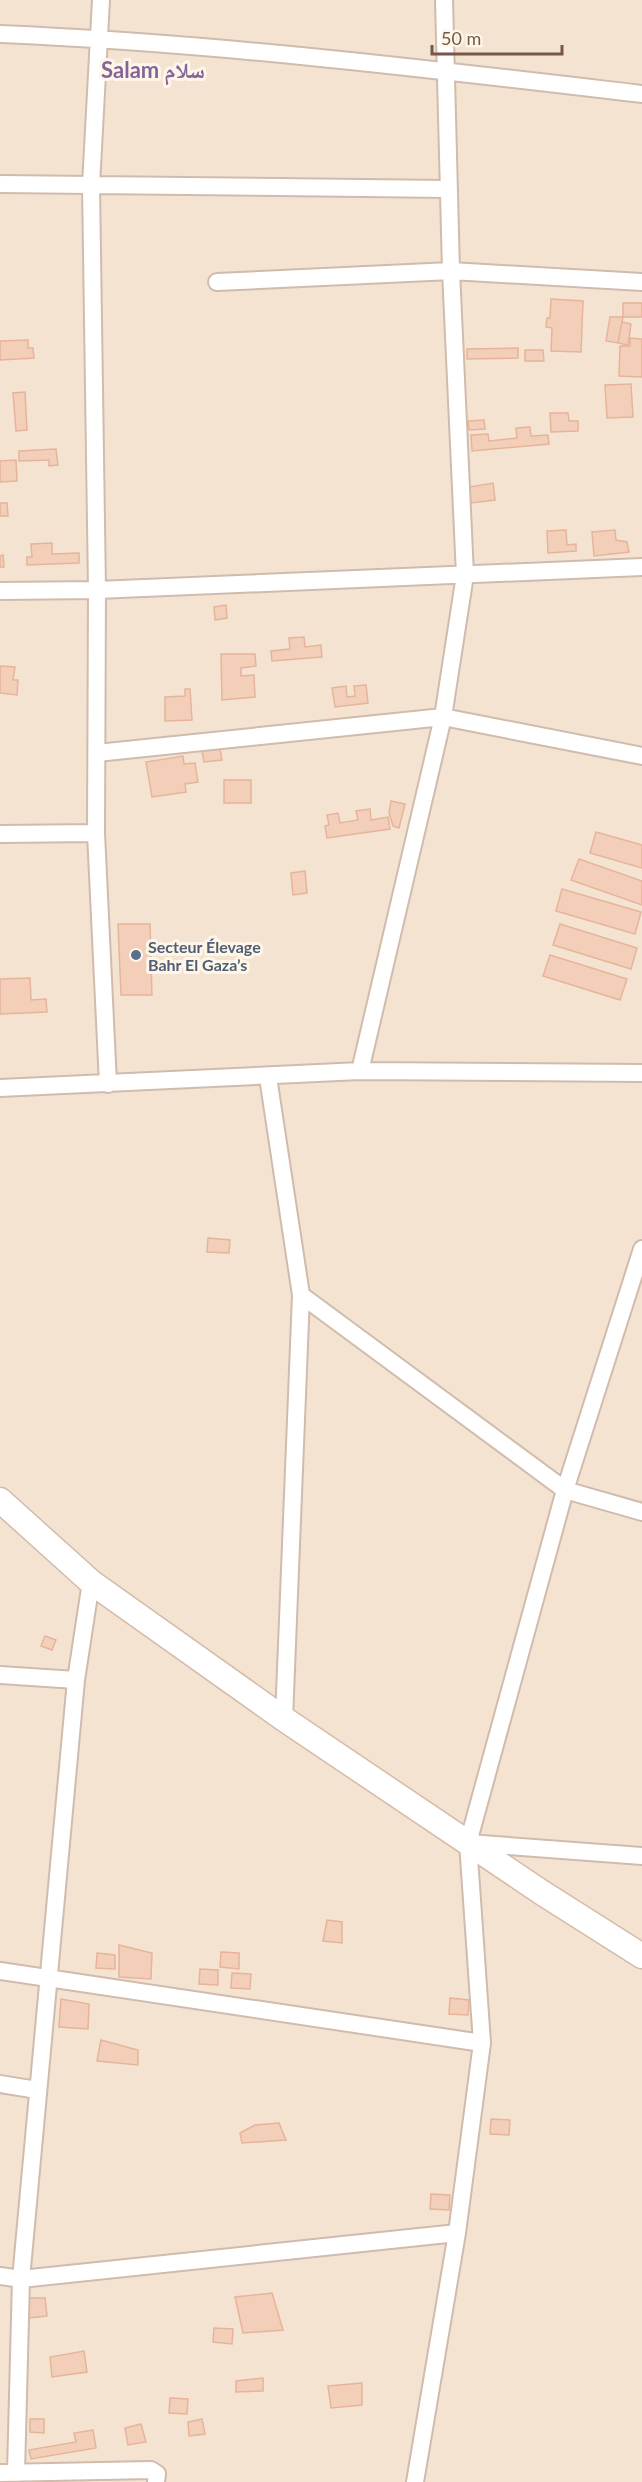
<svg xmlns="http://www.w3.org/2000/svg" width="642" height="2482" font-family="Lato,'Noto Naskh Arabic',sans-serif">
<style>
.residential{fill:#f5e3d1}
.building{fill:#f3cfba;stroke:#e6b49a;stroke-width:1.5}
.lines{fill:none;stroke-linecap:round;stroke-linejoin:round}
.street-casing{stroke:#d0bbac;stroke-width:20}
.secondary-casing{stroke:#d4bba9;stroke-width:27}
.street{stroke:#fff;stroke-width:16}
.secondary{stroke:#fff;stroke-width:24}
.service-dot{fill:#5c6f8a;stroke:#fff6ea;stroke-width:2}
.labels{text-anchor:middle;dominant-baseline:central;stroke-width:6;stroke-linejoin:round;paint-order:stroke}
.service-label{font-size:16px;font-weight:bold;fill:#4e5e75;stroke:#fff6ea;text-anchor:start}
.district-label{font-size:22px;font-weight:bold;fill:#856499;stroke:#fff6ea}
</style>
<rect width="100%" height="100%" fill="#fdf2e3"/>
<path class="residential" d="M0 0H642V2482H0Z"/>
<path class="building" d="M551 299 583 301 581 352 551 351 552 328 546 327 547 318H550Z
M623 303H642V317H623Z
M610 317H623L618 343 606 341Z
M622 322 631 324 628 345 618 343Z
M630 338 642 339V377L619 376 620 346H630Z
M28 340V348H33L34 358 0 360V341Z
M518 348V358L467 359V349Z
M525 350H543L544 361H525Z
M631 384 633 417 607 418 605 385Z
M25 392 27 430 16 431 13 393Z
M550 413H568L569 421H578V431L551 432Z
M484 420 485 429 469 430 468 421Z
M530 427 531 436 548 435 549 444 472 451 471 435 488 434 489 441 517 438 516 428Z
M56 449 58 465 49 466V460L19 461V451Z
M16 460 17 481 0 482V461Z
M493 483 495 500 471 503 469 487Z
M0 503H7L8 516H0Z
M566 530 567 545 576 544V551L548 553 547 531Z
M615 530 616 540 627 542 629 552 594 556 592 532Z
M52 543V554L79 553V563L27 565V557H32L31 544Z
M3 555 4 567H0V556Z
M226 605 227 618 215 620 214 607Z
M304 637 305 647 321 645 322 657 272 661 271 651 290 649 289 638Z
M221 654H255L256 666 241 668V676L254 675 255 697 222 700Z
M0 666 15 667 13 680H18L17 695 0 693Z
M366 685 368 703 335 707 332 688 346 686 347 697 355 696 354 686Z
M185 689H190L192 720 165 721V697L185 696Z
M220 749 222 760 204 762 202 751Z
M183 756 184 764 195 763 198 782 185 784 186 792 152 797 146 762Z
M224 780H251V803H224Z
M391 801 405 804 399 828 393 826 389 813Z
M370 809 371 820 388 817 390 829 327 838 325 826 329 825 327 815 338 813 340 823 358 820 356 811Z
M596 832 642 845V868L590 853Z
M579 859 642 881V905L571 880Z
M305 871 307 893 293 895 291 873Z
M562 889 641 912 635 934 556 911Z
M118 924H150L152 995H121Z
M560 924 637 948 631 969 553 945Z
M550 955 627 979 620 1000 543 976Z
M30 978 31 1000 46 999 47 1012 0 1014V979Z
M208 1238 230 1240 229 1253 207 1252Z
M45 1636 56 1640 52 1650 41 1646Z
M327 1920 342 1922V1943L323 1941Z
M119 1945 152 1953 151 1979 119 1977Z
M221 1952 239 1953V1969L220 1967Z
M97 1953 115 1955V1969L96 1968Z
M200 1969 218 1970V1985L199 1984Z
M232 1973 251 1974 250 1989 231 1988Z
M450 1998 469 2000 468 2015 449 2014Z
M61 1999 89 2004 88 2029 59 2027Z
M101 2040 138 2050V2065L97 2061Z
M491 2119 510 2120 509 2135 490 2134Z
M279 2123 286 2140 242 2143 240 2133 255 2125Z
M431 2194 450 2195 449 2210 430 2209Z
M272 2293 283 2330 243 2333 235 2297Z
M28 2298H45L47 2316 29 2318Z
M214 2328 233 2329 232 2344 213 2342Z
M84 2351 87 2372 52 2377 50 2357Z
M263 2378V2391L236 2392V2381Z
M362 2383V2405L331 2408 328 2386Z
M170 2398 188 2399 187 2414 169 2413Z
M30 2419H44V2433L30 2432Z
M202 2419 205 2434 189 2436 188 2422Z
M141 2424 146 2442 128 2445 125 2428Z
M93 2430 96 2448 31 2459 29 2450 76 2442 74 2433Z"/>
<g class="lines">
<defs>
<path id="street" d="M101 0 91 185 97 590 96 833 108 1084
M0 34C215 43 429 69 642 94
M0 184 449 189
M217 282 451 271 642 282
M0 591 97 590 642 567
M97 753 443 717 642 756
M0 834 96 833
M360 1071 443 717 465 575 451 271 444 0
M268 1077 301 1295 284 1719
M0 1088 360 1071 642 1073
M642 1249 565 1490 468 1843 642 1856
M301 1295 565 1490 642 1512
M0 1675 76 1680
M0 1971 482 2043
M0 2084 37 2090
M0 2276 21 2279 457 2233
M0 2473 151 2470 157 2474 156 2482
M16 2473 21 2279 76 1680 91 1582
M415 2482 457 2233 482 2043 468 1843"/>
<path id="secondary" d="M0 1500 91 1582 284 1719 541 1892 642 1956"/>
</defs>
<use href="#street" class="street-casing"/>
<use href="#secondary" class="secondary-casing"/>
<use href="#street" class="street"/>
<use href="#secondary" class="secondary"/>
</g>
<circle class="service-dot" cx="136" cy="955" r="6"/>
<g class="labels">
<g class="service-label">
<text x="148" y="946">Secteur Élevage<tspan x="148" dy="18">Bahr El Gaza’s</tspan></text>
</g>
<g class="district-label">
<text x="153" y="69">Salam سلام</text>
</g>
</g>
<path d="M432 45v9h130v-9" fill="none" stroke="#765748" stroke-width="3"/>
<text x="441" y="45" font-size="18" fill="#765748" stroke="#fff6ea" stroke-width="4.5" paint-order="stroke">50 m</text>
</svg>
